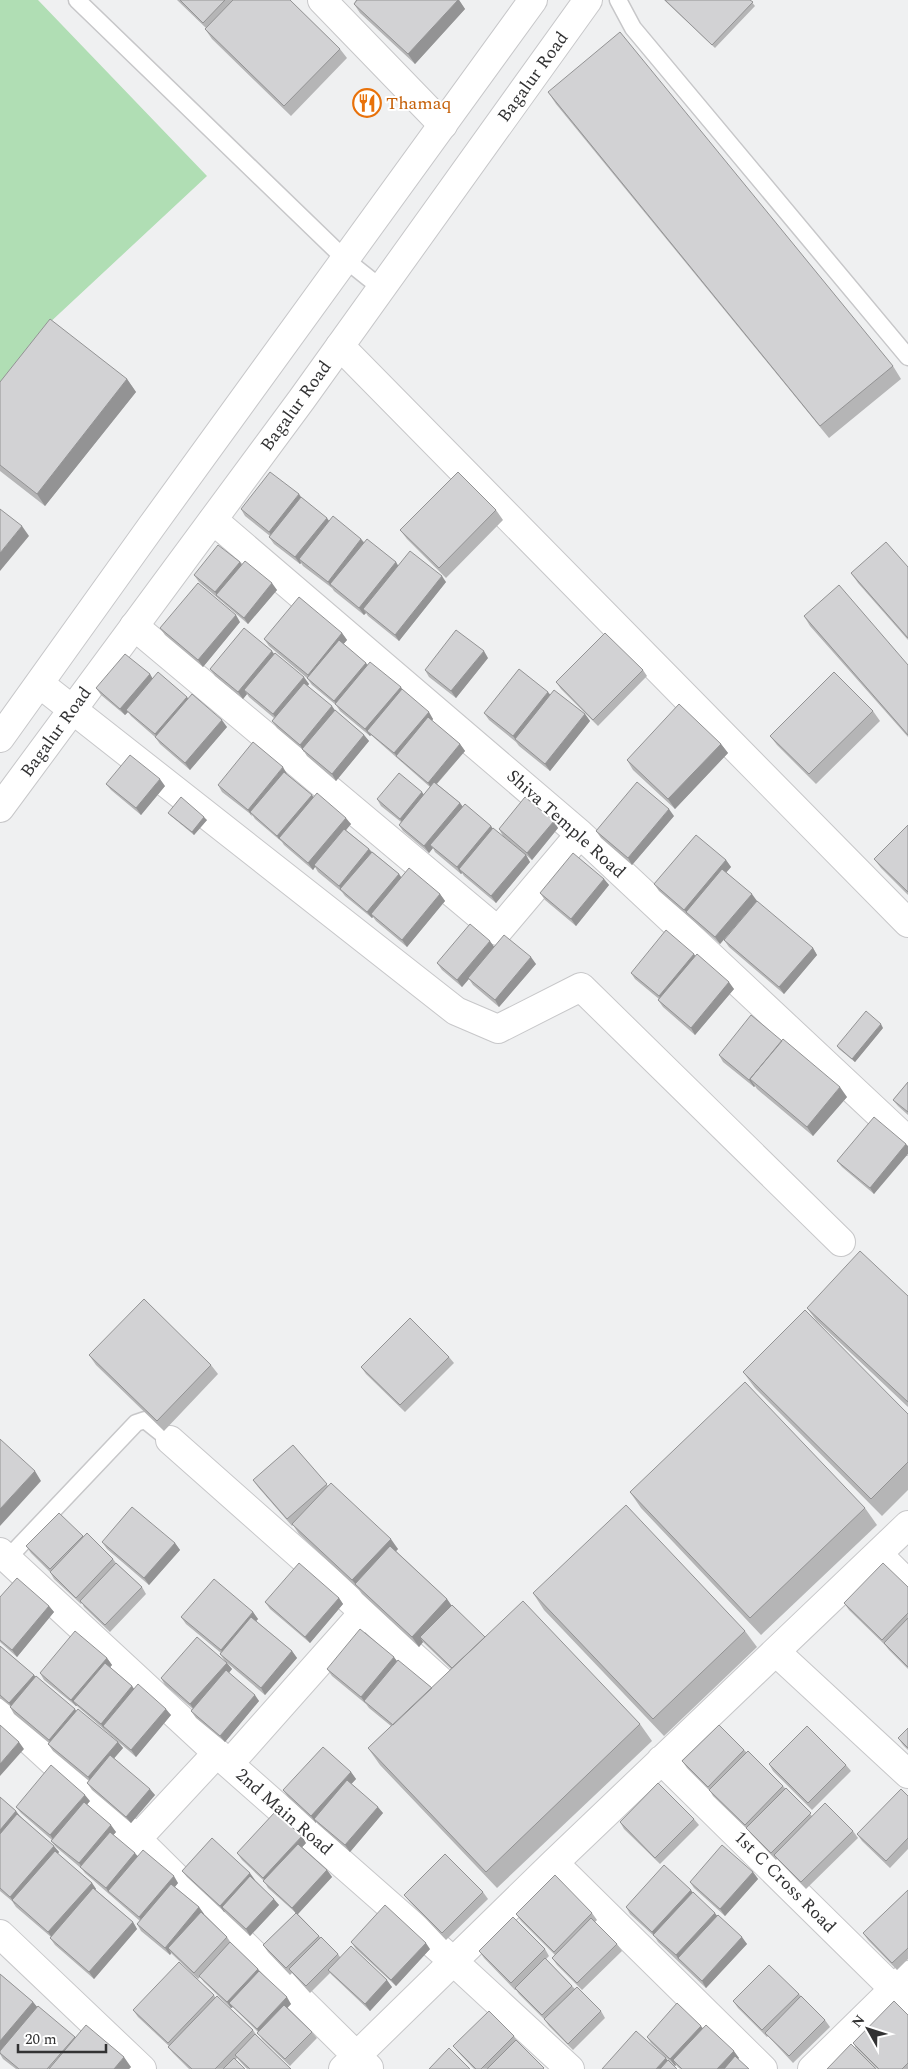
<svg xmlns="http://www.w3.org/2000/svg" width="908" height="2069" font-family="Spectral,serif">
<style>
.green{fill:#b0deb4}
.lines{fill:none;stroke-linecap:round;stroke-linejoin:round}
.service-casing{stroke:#c7c7c9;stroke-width:19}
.minor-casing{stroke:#c7c7c9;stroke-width:30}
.secondary-casing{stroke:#c7c7c9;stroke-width:30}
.service{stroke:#fff;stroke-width:16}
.minor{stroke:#fff;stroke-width:28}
.secondary{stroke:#fff;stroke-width:28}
.wall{fill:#b5b5b6}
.shaded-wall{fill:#939394}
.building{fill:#d2d2d4;stroke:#939394}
.labels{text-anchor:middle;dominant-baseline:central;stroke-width:4;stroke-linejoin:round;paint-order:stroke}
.street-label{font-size:18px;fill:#323233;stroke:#fff}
.food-label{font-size:18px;fill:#c56008;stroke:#fff;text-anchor:start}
</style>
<rect width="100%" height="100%" fill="#eff0f1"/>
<path class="green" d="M0 0H38L207 176 46 326 0 385Z"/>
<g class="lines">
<defs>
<path id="service" d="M77 0 346 260 381 288
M618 0 633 28 908 357
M7 1559 136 1423 145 1420 170 1440"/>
<path id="minor" d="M322 0 443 125
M340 346 908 923
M213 520 580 834 908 1141
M134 626 498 931 580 834
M40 684 456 1011 498 1029 581 987 841 1242
M170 1440 364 1612 229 1764
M0 1552 229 1764 453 1961 570 2069
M878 1554 908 1584
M364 1612 447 1687
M776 1652 908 1774
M0 1713 137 1839
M217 1753 137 1839 369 2068
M661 1760 908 2003
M554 1863 763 2069
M0 1934 142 2069
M343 2069 554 1863 908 1525
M812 2069 908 1975"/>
<path id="secondary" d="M0 738 151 527 533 0
M0 808 302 399 588 0"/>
</defs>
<use href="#service" class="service-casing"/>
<use href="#minor" class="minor-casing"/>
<use href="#secondary" class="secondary-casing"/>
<use href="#service" class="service"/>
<use href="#minor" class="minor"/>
<use href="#secondary" class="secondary"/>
</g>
<path class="wall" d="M177 0H290L340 49 347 58 291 116 212 39 205 29 206 28Z
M356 0H459L465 9 415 64 360 13 354 4Z
M664 0H750L755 6 715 48Z
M548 92 893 366 901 379 829 438 556 104Z
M127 379 136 392 45 506 0 471V382Z
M301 497 329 521 361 539 364 542 396 562 398 566 446 582 399 641 368 616 366 613 364 615 334 591 332 588 303 566 301 563 300 564 274 544 269 537 270 536 245 516 241 509Z
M496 510 503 520 446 578 407 539 400 530Z
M240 562 242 565 277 590 248 624 199 582 194 575Z
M908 567V640L858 583 851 573Z
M804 616 908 665V737L810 626Z
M240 622 203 667 165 635 160 628Z
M342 633 347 640 343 644 368 665 403 690 433 719 432 721 460 744 465 751 437 784 460 803 463 807 491 826 493 829 526 855 530 862 496 903 464 876 462 873 461 874 435 852 433 848 429 853 403 831 399 825 401 822 381 806 377 799 424 794 430 787 371 735 370 736 340 711 336 705 312 685 307 678 269 646 264 639Z
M274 654 309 684 308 686 336 712 364 735 369 741 336 781 307 756 303 750 277 728 272 721 274 718 249 697 247 694 243 699 215 676 210 669Z
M488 658 456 698 429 677 425 670Z
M643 670 647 676 598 726 561 689 556 682Z
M150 674 152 678 188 699 227 727 190 770 160 744 155 737 131 716 128 712 125 715 101 695 96 688Z
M550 695 585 714 590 721 550 771 519 746 516 742 489 720 484 713Z
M873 711 880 721 816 784 777 745 770 736Z
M721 744 728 753 675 809 633 770 627 760Z
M287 774 312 795 313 797 351 824 346 830 399 874 401 878 440 894 445 901 407 947 376 921 373 917 372 918 345 896 342 892 318 872 315 867 313 870 284 845 282 842 255 819 253 816 222 792 218 785Z
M106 784 165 786 141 815 111 790Z
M168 813 207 820 194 835 171 816Z
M674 816 632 865 601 838 596 831Z
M554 821 558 828 532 860 503 836 499 829Z
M908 825V895L881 868 874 859Z
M726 860 731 867 726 872 757 901 720 944 659 891 654 884Z
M604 879 609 885 576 926 545 900 540 893Z
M724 940 813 948 817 955 784 994 729 947Z
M494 947 536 964 499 1007 473 985 469 979 462 987 442 970 437 963Z
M696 956 734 989 695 1035 663 1007 658 1000 659 999 635 979 631 973Z
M883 1028 855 1062 839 1049 837 1046Z
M719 1055 847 1097 813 1136 757 1089 755 1086 754 1087 723 1062Z
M908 1082V1115L898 1106 893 1100Z
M908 1146 874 1194 842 1167 837 1161Z
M908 1296V1407L816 1320 807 1308Z
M89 1355 211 1365 218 1374 164 1431 96 1365Z
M449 1357 454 1363 405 1412 366 1374 361 1367Z
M743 1372 908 1414V1490L882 1516 755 1388Z
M293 1445 328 1486 398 1549 396 1551 447 1599 451 1605 485 1637 640 1724 652 1741 497 1888 380 1765 368 1748 391 1726 369 1708 366 1704 332 1676 327 1669 397 1661 432 1688 451 1669 423 1642 419 1647 362 1594 359 1590 299 1534 293 1525 292 1526 258 1487 253 1480Z
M630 1492 865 1508 877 1525 761 1635 641 1508Z
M83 1536 113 1559 116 1563 142 1587 146 1594 110 1632 84 1607 82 1603 81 1604 54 1579 50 1572 31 1553 26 1546Z
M102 1542 175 1543 180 1550 149 1585 107 1549Z
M908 1587V1669L889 1650 885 1645 849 1610 844 1603Z
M533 1593 745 1631 757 1647 664 1736 544 1610Z
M0 1597 49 1606 54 1612 17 1657 0 1642Z
M339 1598 343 1604 310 1643 270 1609 265 1602Z
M253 1612 258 1619 256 1621 292 1651 297 1658 265 1695 225 1661 232 1669 229 1673 259 1701 225 1742 196 1718 191 1711 193 1709 165 1685 161 1678 225 1661 220 1654 221 1653 186 1624 181 1617Z
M0 1646 76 1711 118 1742 123 1748 114 1758 155 1795 131 1823 92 1790 87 1783 89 1781 53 1751 48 1744 49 1743 14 1714 10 1707V1706L0 1698Z
M107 1658 112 1665 110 1667 132 1686 134 1689 171 1715 136 1757 77 1706H76L44 1680 40 1673Z
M908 1728V1750L903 1745 898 1738Z
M744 1750 783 1786 812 1816 853 1831 858 1838 806 1889 777 1859 776 1860 751 1834 747 1829 713 1796 710 1791 687 1768 682 1761Z
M769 1764 846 1765 851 1771 812 1810 773 1771Z
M351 1772 356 1779 351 1784 383 1813 350 1852 319 1825 316 1822V1823L288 1797 283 1790Z
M908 1796V1849L890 1868 862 1841 857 1834Z
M0 1797 16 1811 19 1815 59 1852 58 1854 92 1883 96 1889V1890L133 1922 137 1929 94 1979 55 1945 50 1938 51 1937 16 1907 12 1901 0 1891Z
M90 1801 87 1804 116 1832 113 1835 138 1856 178 1883 175 1887 199 1907 204 1914 227 1937 231 1943 258 1969 291 2004 287 2008 312 2032 317 2038 290 2066 262 2039 258 2032 233 2007 231 2008 204 1982 200 1977 198 1979 171 1953 170 1955 141 1931 137 1924 140 1921 85 1873 82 1869 56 1847 51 1841 52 1840 21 1813 16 1807Z
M694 1819 699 1825 660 1864 624 1829 620 1822Z
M306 1843 302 1847 327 1870 332 1877 298 1914 320 1937 338 1954 340 1957 392 1987 370 2011 333 1976 330 1973 310 1993 292 1973 290 1975 268 1952 263 1945 296 1913 268 1888 264 1881 242 1860 237 1853Z
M182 1871 255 1880 279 1905 250 1936 187 1877Z
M753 1872 758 1879 725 1916 694 1888 690 1882Z
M908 1890V1959L897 1970 868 1940 863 1933Z
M483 1892 488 1899 446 1940 409 1901 404 1895Z
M693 1893 747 1944 706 1988 658 1942 655 1937 630 1914 626 1907Z
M592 1913 597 1920 595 1922 617 1944 622 1951 582 1990 557 1965 552 1958 555 1955 521 1921 516 1914Z
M351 1942 430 1949 396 1986 356 1949Z
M545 1949 549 1956 546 1959 572 1986 575 1989 601 2011 605 2018 573 2050 549 2026 544 2019 519 1994 516 1990H515L484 1958 479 1951Z
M0 1974 33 2002 37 2007 75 2037 131 2067 129 2069H16L3 2059 0 2054Z
M799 1994 825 2020 830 2027 793 2063 768 2036 767 2037 738 2008 733 2001Z
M214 1995 215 1997 253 2030 257 2036 291 2069H247L237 2058 235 2060 245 2069H189L173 2053 168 2047 169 2046 138 2017 133 2010Z
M908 2015V2069H877L857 2049 853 2043Z
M703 2028 739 2058 738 2059 749 2069H680L676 2065 675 2066 651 2043 647 2037Z
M514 2036 518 2043 544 2069H474L458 2052 453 2046Z"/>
<path class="shaded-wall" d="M458 0H459L465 9 415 64 408 54Z
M127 379 136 392 45 506 37 494Z
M299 494 304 501 274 539 269 532Z
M327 518 332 525 299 559 301 563 300 564 295 557Z
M22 526 29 536 0 571V553Z
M361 539 366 546 330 584 332 588 328 582Z
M240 562 244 569 217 595 215 592Z
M396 562 400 569 363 609 366 613 364 615 359 608Z
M442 576 446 582 399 641 395 635Z
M272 583 277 590 248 624 244 618Z
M236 615 240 622 203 667 198 660Z
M342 633 347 640 312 682 308 675Z
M272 651 277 658 244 690 247 694 243 699 238 692Z
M484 651 488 658 456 698 451 691Z
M366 663 370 669 339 707 334 701Z
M150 674 154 681 126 710 128 712 125 715 120 709Z
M304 677 309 684 278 721 273 714Z
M401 687 405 694 367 731 371 735 370 736 365 729Z
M548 692 553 698 516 740 513 736Z
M187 697 192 703 160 741 155 734Z
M332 706 337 713 304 752 300 745Z
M429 712 433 719 400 759 394 753Z
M585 714 590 721 550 771 545 764Z
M222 720 227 727 190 770 185 763Z
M364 735 369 741 336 781 332 774Z
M460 744 465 751 432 789 428 783Z
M721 744 728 753 675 809 668 799Z
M283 767 287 774 250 812 252 817 248 810Z
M160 779 165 786 141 815 136 808Z
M422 792 427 799 405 826 400 819Z
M312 795 316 801 279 839 277 836Z
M460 803 465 810 430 845 433 848 429 853 424 846Z
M669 809 674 816 632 865 628 858Z
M204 817 207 820 194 835 192 832Z
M346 818 351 824 315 867 314 865 315 867 313 870 308 863Z
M554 821 558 828 532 860 527 853Z
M491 826 495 832 459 869 462 873 461 874 457 867Z
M369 849 374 856 342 890 339 886Z
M526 855 530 862 496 903 491 896Z
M726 860 731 867 690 915 684 910Z
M399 874 404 881 371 914 373 917 372 918 367 912Z
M604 879 609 885 576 926 571 919Z
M440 894 445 901 407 947 402 940Z
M752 894 757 901 720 944 715 937Z
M490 941 495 948 462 987 457 980Z
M813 948 817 955 784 994 779 987Z
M694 954 699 961 664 1003 659 996Z
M531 957 536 964 499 1007 495 1000Z
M729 982 734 989 695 1035 691 1028Z
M881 1024 883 1028 855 1062 852 1059Z
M750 1079 755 1086 754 1087 749 1080Z
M840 1087 847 1097 813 1136 807 1127Z
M906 1144 908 1146V1154L874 1194 870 1188Z
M35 1471 41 1481 0 1526V1509Z
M391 1539 398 1549 360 1589 352 1580Z
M175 1543 180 1550 149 1585 144 1578Z
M339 1598 343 1604 310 1643 305 1637Z
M447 1599 454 1609 420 1637 423 1642 419 1647 412 1637Z
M49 1606 54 1612 17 1657 12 1650Z
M253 1612 258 1619 225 1657 221 1650Z
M292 1651 297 1658 265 1695 261 1688Z
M394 1657 399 1664 364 1701 366 1704 361 1697Z
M107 1658 112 1665 78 1704 73 1701 77 1706H76L71 1700Z
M227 1663 232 1669 195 1711 190 1704Z
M34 1675 38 1681 14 1710 9 1703Z
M132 1686 137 1693 103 1726 105 1730 101 1724Z
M255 1695 259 1701 225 1742 220 1736Z
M75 1709 79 1716 53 1747 49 1740Z
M166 1709 171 1715 136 1757 131 1750Z
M19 1742 24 1749 0 1776V1764Z
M118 1742 123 1748 92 1784 88 1777Z
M351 1772 356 1779 317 1821 314 1819 316 1822V1823L311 1816Z
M150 1789 155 1795 131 1823 126 1817Z
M85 1795 90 1801 55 1842 50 1835Z
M378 1807 383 1813 350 1852 345 1845Z
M16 1811 21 1818 0 1842V1830Z
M111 1825 116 1832 84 1870 79 1863Z
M302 1836 306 1843 268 1884 263 1878Z
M54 1846 59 1852 15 1904 10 1897Z
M135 1853 140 1860 108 1891 110 1895 106 1888Z
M327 1870 332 1877 297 1915 292 1908Z
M753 1872 758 1879 725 1916 720 1909Z
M250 1873 255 1880 226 1911 222 1907 225 1912H224L220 1906Z
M174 1876 178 1883 144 1924 139 1917Z
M92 1883 96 1889 53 1939 48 1932Z
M691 1890 696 1897 655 1937 652 1932Z
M274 1899 279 1905 250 1936 246 1929Z
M199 1907 204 1914 172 1952 168 1948 171 1953 170 1955 165 1948Z
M715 1913 720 1920 678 1958 680 1962 676 1955Z
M133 1922 137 1929 94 1979 89 1972Z
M742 1937 747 1944 706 1988 702 1981Z
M426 1943 430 1949 396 1986 391 1980Z
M258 1969 262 1976 229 2003 233 2007 231 2008 227 2002Z
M387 1980 392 1987 370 2011 365 2004Z
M287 1997 291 2004 261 2036 257 2029Z
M33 2002 38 2008 0 2053V2041Z
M701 2026 706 2032 673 2060 676 2065 675 2066 670 2059Z
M734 2051 739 2058 728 2069H717Z
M124 2057 131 2067 129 2069H114Z
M666 2058 671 2065 667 2069H656Z"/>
<path class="building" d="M180 0H225L203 23Z
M233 0H290L340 49 284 106 205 29Z
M357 0H458L408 54 354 4Z
M665 0H750L753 2 712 45Z
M620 32 893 366 820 426 548 92Z
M50 319 127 379 37 494 0 465V382Z
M270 472 299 494 269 532 241 509Z
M458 472 496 510 439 568 400 530Z
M301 497 327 518 295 557 269 537Z
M0 509 22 526 0 553Z
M333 516 361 539 328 582 299 559Z
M367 539 396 562 359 608 330 584Z
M886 542 908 567V638L851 573Z
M218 545 240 562 215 592 194 575Z
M410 551 442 576 395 635 363 609Z
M245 561 272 583 244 618 216 595Z
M198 583 236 615 198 660 160 628Z
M839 585 908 665V735L804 616Z
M299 597 342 633 308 675 264 639Z
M244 628 272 651 238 692 210 669Z
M456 630 484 651 451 691 425 670Z
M605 633 643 670 593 720 556 682Z
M339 640 366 663 334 701 307 678Z
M275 653 304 677 273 714 244 690Z
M125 654 150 674 120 709 96 688Z
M370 662 401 687 365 729 335 704Z
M519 669 548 692 513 736 484 713Z
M158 672 187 697 155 734 126 710Z
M834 672 873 711 809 774 770 736Z
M304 683 332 706 300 745 272 721Z
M402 689 429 712 394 753 367 731Z
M554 690 585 714 545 764 515 739Z
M192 694 222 720 185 763 155 737Z
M679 704 721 744 668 799 627 760Z
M335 710 364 735 332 774 302 749Z
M428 717 460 744 428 783 396 756Z
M253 742 283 767 248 810 218 785Z
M130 755 160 779 136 808 106 784Z
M284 772 312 795 277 836 250 812Z
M399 773 422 792 400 819 377 799Z
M434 782 460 803 424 846 399 825Z
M637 782 669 809 628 858 596 831Z
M317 793 346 818 308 863 279 838Z
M181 797 204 817 192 832 168 813Z
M525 797 554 821 527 853 499 829Z
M465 804 491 826 457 867 430 845Z
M908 825V892L874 859Z
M493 828 526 855 491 896 459 869Z
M344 829 369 849 339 886 314 865Z
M696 835 726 860 684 910 654 884Z
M372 852 399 874 367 912 340 889Z
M573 853 604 879 571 919 540 893Z
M409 868 440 894 402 940 371 914Z
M722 869 752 894 715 937 686 912Z
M757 901 813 948 779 987 724 940Z
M470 924 490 941 457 980 437 963Z
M666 930 694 954 659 996 631 973Z
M504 935 531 957 495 1000 468 978Z
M697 954 729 982 691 1028 658 1000Z
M866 1011 881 1024 852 1059 837 1046Z
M751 1015 782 1041 749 1080 719 1055Z
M783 1039 840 1087 807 1127 750 1079Z
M908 1082V1112L893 1100Z
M874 1117 906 1144 870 1188 837 1161Z
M860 1251 908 1296V1402L807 1308Z
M144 1299 211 1365 157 1421 89 1355Z
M805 1310 908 1414V1462L871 1499 743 1372Z
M410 1318 449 1357 400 1405 361 1367Z
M745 1382 865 1508 750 1618 630 1492Z
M0 1439 35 1471 0 1509Z
M293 1445 327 1484 287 1519 253 1480Z
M331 1483 391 1539 352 1580 292 1524Z
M626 1505 745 1631 653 1719 533 1593Z
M132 1507 175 1543 144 1578 102 1542Z
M59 1513 83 1536 50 1569 26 1546Z
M87 1533 113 1559 76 1598 50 1572Z
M390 1546 447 1599 412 1637 355 1584Z
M116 1563 142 1587 105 1625 80 1601Z
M299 1563 339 1598 305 1637 265 1602Z
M883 1563 908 1587V1613L882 1640 844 1603Z
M17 1578 49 1606 12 1650 0 1640V1597Z
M214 1579 253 1612 221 1650 181 1617Z
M523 1601 640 1724 486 1872 368 1748Z
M452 1605 485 1637 452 1668 420 1637Z
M251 1617 292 1651 261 1688 220 1654Z
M908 1618V1667L884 1643Z
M360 1629 394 1657 361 1697 327 1669Z
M75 1631 107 1658 71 1700 40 1673Z
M197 1637 227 1663 190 1704 161 1678Z
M0 1646 34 1675 9 1703 0 1695Z
M398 1660 432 1688 393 1725 364 1701Z
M105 1663 132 1686 101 1724 73 1701Z
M226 1670 255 1695 220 1736 191 1711Z
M36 1676 75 1709 49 1740 10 1707Z
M138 1684 166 1709 131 1750 103 1726Z
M78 1709 118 1742 88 1777 48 1744Z
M0 1725 19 1742 0 1764Z
M719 1725 744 1750 708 1787 682 1761Z
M807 1726 846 1765 808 1803 769 1764Z
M908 1728V1748L898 1738Z
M323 1747 351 1772 311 1816 283 1790Z
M748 1751 783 1786 745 1825 709 1790Z
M110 1755 150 1789 126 1817 87 1783Z
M51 1765 85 1795 50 1835 16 1807Z
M347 1780 378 1807 345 1845 314 1819Z
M658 1783 694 1819 655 1858 620 1822Z
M786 1788 811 1813 771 1853 746 1828Z
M901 1789 908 1796V1838L886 1861 857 1834Z
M0 1797 16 1811 0 1830Z
M84 1802 111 1825 79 1863 51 1841Z
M825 1803 853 1831 801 1882 774 1855Z
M275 1812 302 1836 263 1878 237 1853Z
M17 1814 54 1846 10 1897 0 1888V1834Z
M110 1832 135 1853 106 1888 80 1867Z
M212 1838 250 1873 220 1906 182 1871Z
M298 1844 327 1870 292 1908 263 1881Z
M722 1845 753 1872 720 1909 690 1882Z
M143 1850 174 1876 139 1917 108 1891Z
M55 1851 92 1883 48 1932 12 1900Z
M445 1854 483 1892 442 1933 404 1895Z
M664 1865 691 1890 652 1932 626 1907Z
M555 1875 592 1913 554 1952 516 1914Z
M250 1876 274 1899 246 1929 222 1907Z
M171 1884 199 1907 165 1948 137 1924Z
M93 1888 133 1922 89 1972 50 1938Z
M908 1890V1948L892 1963 863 1933Z
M693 1892 715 1913 676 1955 653 1935Z
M385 1905 426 1943 391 1980 351 1942Z
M201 1912 227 1937 194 1973 168 1948Z
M296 1913 319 1936 286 1968 263 1945Z
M718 1915 742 1937 702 1981 678 1958Z
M513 1917 545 1949 511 1983 479 1951Z
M591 1918 617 1944 577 1983 552 1958Z
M321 1937 338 1954 306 1986 289 1969Z
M230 1942 258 1969 227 2002 199 1976Z
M351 1946 387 1980 365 2004 328 1970Z
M545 1958 572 1986 542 2015 515 1988Z
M179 1962 214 1995 168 2043 133 2010Z
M769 1965 799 1994 762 2030 733 2001Z
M259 1971 287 1997 257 2029 229 2003Z
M0 1974 33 2002 0 2041Z
M577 1987 601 2011 568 2044 544 2019Z
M217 1996 253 2030 215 2069H192L168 2047Z
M801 1996 825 2020 789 2056 765 2033Z
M894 2001 908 2015V2063L902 2069H879L853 2043Z
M677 2003 701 2026 670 2059 647 2037Z
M284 2005 312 2032 285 2059 257 2033Z
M38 2006 75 2037 47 2069H19L0 2053V2051Z
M489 2011 514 2036 481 2069H476L453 2046Z
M86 2025 124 2057 114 2069H49Z
M706 2025 734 2051 717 2069H682L673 2060Z
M636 2031 666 2058 656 2069H602Z
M255 2034 291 2069H250L235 2055Z
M516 2040 544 2068 543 2069H487Z
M851 2044 876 2069H827Z
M449 2048 470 2069H429Z
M735 2056 749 2069H724Z
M234 2058 245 2069H223Z
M668 2060 677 2069H660Z"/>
<defs>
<symbol id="restaurant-ring" viewBox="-11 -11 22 22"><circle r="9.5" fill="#fff" stroke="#e8710a" stroke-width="1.5"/><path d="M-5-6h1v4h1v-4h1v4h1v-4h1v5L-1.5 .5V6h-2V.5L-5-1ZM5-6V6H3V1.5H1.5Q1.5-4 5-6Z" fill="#e8710a"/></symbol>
</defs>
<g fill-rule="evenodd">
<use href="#restaurant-ring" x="351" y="87" width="32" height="32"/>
</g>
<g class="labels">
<g class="street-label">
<text transform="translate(533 77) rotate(-54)">Bagalur Road</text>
<text transform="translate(296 406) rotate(-54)">Bagalur Road</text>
<text transform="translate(56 732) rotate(-54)">Bagalur Road</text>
<text transform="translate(566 824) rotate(42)">Shiva Temple Road</text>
<text transform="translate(284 1812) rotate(41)">2nd Main Road</text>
<text transform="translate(785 1882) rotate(45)">1st C Cross Road</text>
</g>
<g class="food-label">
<text x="386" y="103">Thamaq</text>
</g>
</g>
<g transform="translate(868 2029) rotate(309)" stroke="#ffffff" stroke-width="4" paint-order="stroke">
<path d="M0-4L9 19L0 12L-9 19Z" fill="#323233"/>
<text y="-8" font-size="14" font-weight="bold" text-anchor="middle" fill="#323233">N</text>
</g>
<path d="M18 2044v8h88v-8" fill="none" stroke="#323233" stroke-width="2.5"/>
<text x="25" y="2044" font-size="15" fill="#323233" stroke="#ffffff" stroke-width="4" paint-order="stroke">20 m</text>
</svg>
